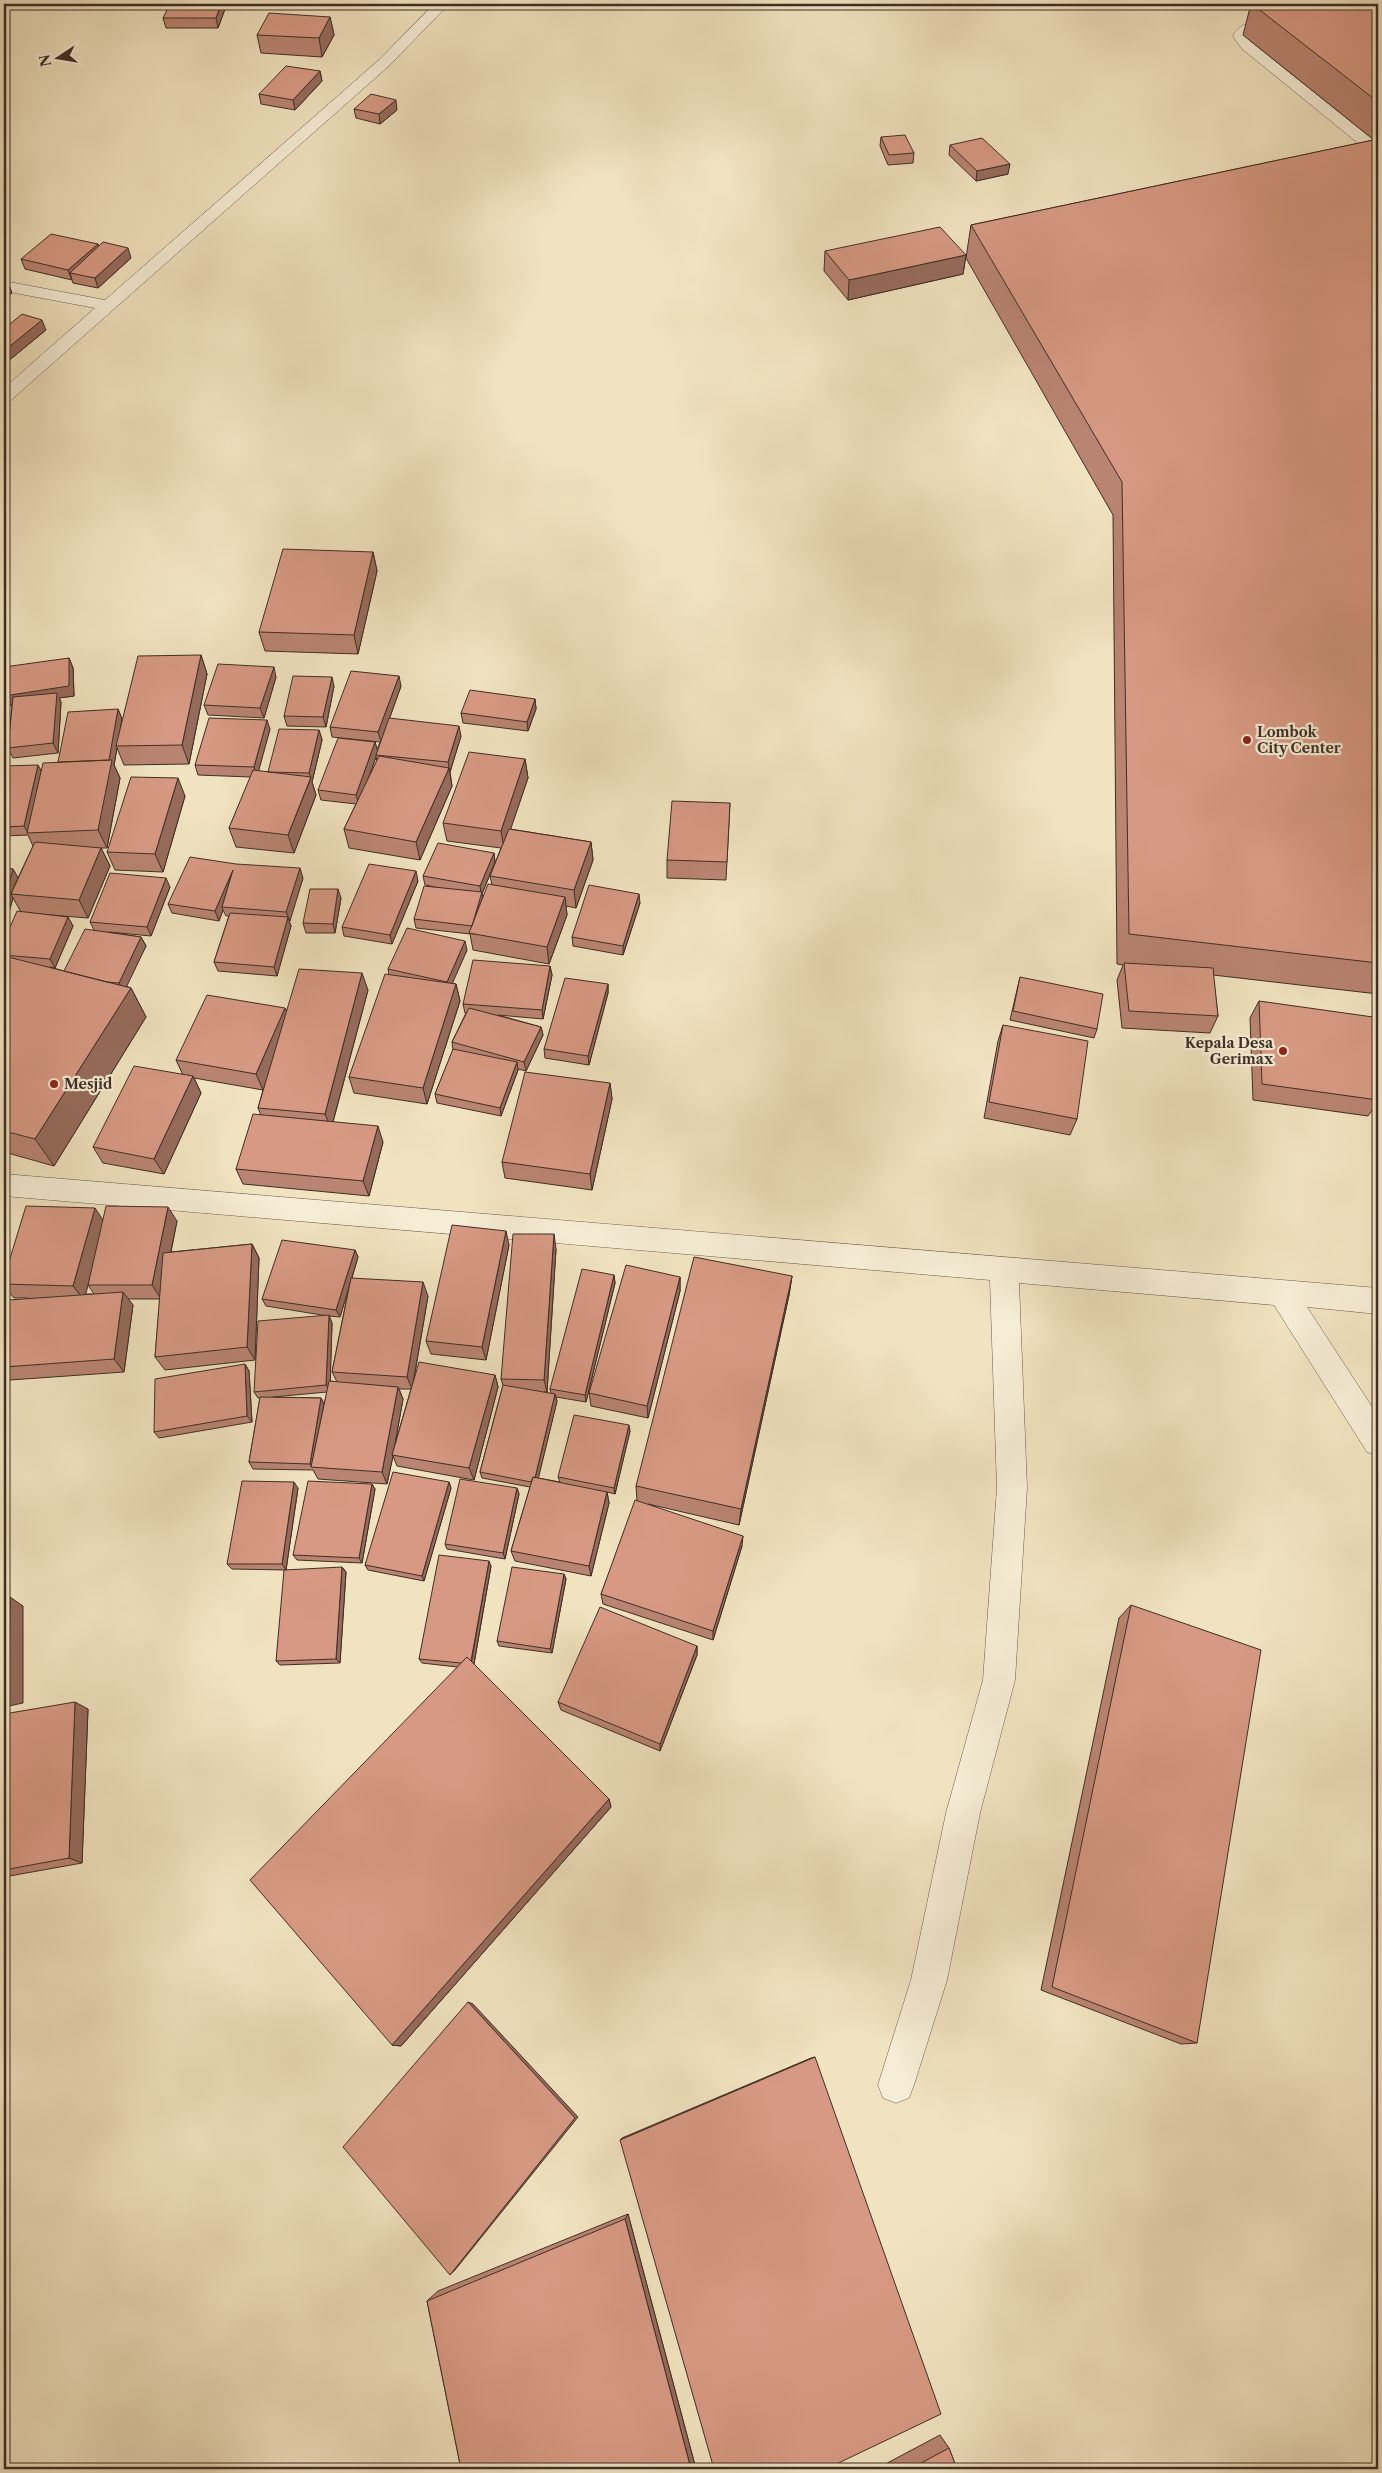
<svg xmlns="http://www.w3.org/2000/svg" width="1382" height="2473" font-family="'Libre Caslon Text',serif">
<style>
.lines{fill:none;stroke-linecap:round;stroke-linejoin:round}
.minor-casing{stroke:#6c5b4c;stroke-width:1}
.minor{fill:#f6edd6;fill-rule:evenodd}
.wall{fill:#b98471;stroke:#3f2e26;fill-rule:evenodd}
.shaded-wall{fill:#966b5c;stroke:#3f2e26}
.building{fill:#d79983;stroke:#3f2e26}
.poi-dot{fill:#8f2418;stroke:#f6edd6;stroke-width:2}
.labels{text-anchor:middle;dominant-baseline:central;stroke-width:4.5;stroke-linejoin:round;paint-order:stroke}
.poi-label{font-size:14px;font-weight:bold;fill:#3f2e26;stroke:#f6edd6;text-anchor:start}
</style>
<rect width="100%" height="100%" fill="#f1e3c0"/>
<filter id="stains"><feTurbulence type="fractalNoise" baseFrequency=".004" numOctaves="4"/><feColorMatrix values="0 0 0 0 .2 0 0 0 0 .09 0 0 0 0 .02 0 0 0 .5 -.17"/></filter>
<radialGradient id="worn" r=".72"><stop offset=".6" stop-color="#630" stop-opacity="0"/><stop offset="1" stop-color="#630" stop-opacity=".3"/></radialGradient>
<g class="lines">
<defs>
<path id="minor" d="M434 4H449L390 65 10 401 4 402V388L95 308 4 291V281L105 300 380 59Z
M1279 16 1284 17 1286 20 1284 23 1259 29 1247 36 1251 42 1372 139 1376 150 1372 159 1352 168H1340L1338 165 1340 162 1359 153V144L1241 48 1233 36C1239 21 1265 19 1279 16Z
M4 1174 1378 1288V1314L1307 1307 1378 1416V1456L1367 1452 1274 1305 1019 1283 1027 1488 1015 1680 980 1813 947 1980 914 2085 909 2098 896 2103 883 2098 878 2085 911 1980 946 1813 983 1680 997 1488 990 1280 4 1196Z"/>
</defs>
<use href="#minor" class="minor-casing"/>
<use href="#minor" class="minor"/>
</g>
<path class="wall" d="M1251 4H1378V994L1213 975 1218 1016 1210 1033 1122 1028 1117 980 1123 965 1117 964 1113 515 966 258 971 225 1374 140 1243 35Z
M225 9 218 28H166L163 18Z
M330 17 334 35 322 57 261 53 257 35Z
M320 71 322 81 295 110 261 104 259 94Z
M354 109 397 110 380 124 356 118Z
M881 137 914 153 913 163 888 165 880 146Z
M950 145 1008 174 976 181 949 155Z
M98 244V247L131 258 98 288 73 283 72 280 25 269 21 259Z
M825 251 966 255 963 274 848 300 824 271Z
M4 321 6 327 46 330 7 362 4 361Z
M373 552 377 571 358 654 265 651 259 632Z
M201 655 207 674 189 764 124 765 117 748 114 765 120 778 107 848H101L110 866 88 918 38 914 68 917 73 926 55 968 50 967 64 971 94 930 90 922 170 887 151 936 109 932 141 937 146 946 126 986 131 988 146 1017 54 1166 4 1152V941L21 912 13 898 7 919H4V869H13L18 878 33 846 28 835 4 836V766L41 770 58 762 118 709 122 719 120 728Z
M69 658 73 668 74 696 59 698 61 702 58 753 13 758 8 748 12 705 4 706Z
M276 677 264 718 208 715 204 705Z
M334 686 326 727 287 726 284 716Z
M401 686 386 728 461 736 450 772 452 786 420 860 349 848 344 829 356 804 321 800 318 790 375 742 377 750 380 742 332 737 330 727ZM376 757 377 761 366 783Z
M535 699 536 709 528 731 463 723 461 713Z
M270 729 258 771 268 772 319 730 322 740 312 782 316 795 294 853 236 847 229 828 251 777 198 775 195 765Z
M525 759 528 778 510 829 591 842 593 860 576 908 566 906 567 915 549 964 473 950 470 934 416 928 414 919 435 887 425 885 423 876 494 853 495 862 482 894 483 898 492 885 490 876 501 848 447 841 443 823Z
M185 796 163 872 115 870 107 852Z
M730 803 726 880 667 878V860Z
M303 878 289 921 291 926 277 976 218 971 214 962 229 916H226L223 910 219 921 172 913 168 904Z
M418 881 392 944 344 936 342 927Z
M341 898 335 933H306L303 923Z
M640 903 623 955 573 946 572 937Z
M467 950 452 983 456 984 460 1001 427 1104 354 1093 349 1077 389 975 388 969Z
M550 966 552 975 543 1019 498 1015 541 1027 543 1035 526 1071 518 1069V1070L501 1116 437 1103 435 1094 453 1050 452 1042 466 1013H465L463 1004Z
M1020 977 1097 1029 1094 1038 1010 1020Z
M608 984V993L589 1065 545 1058 544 1049Z
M368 990 333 1122 383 1142 369 1196 243 1184 236 1169 261 1115 258 1108 263 1090 194 1078 201 1093 164 1174 103 1163 93 1147 183 1075 176 1060 286 1010Z
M1259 1001 1378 1083V1102L1368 1116 1253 1100 1250 1018Z
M1003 1025 1077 1119 1070 1135 984 1118 998 1041Z
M610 1083 612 1099 592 1190 505 1178 502 1162Z
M103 1219 177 1221 171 1252 252 1244 259 1258 255 1360 165 1370 155 1357 160 1299H128L133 1305 124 1372 10 1380 4 1374V1331L28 1298H14L4 1286V1278ZM88 1285 94 1294H85Z
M509 1245 486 1360 431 1354 426 1341Z
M556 1249 547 1392H544L551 1394 550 1389 614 1275 615 1283 586 1402 556 1397 557 1401 538 1478 560 1482 558 1477 630 1431 615 1494 607 1492 609 1503 591 1576 515 1561 511 1551 530 1487 482 1478 480 1472 503 1385 501 1379Z
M355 1250 358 1257 352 1278 428 1296 414 1379 495 1375 498 1387 474 1480 397 1466 393 1456 387 1484 318 1479 313 1470 253 1469 249 1462 260 1398H258L254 1392 328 1316 266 1306 262 1299ZM349 1287 332 1372 337 1382 330 1381 332 1323 329 1316 340 1317ZM399 1389H411L395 1444 403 1399ZM327 1392 324 1404 321 1398 273 1397Z
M792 1276 789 1295 739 1525 648 1504 742 1546 713 1640 603 1604 601 1594 637 1501 636 1486Z
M680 1277V1291L648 1418 591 1406 589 1393Z
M245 1364 249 1371 252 1422 159 1438 154 1432Z
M449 1482 451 1488 424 1581 368 1570 365 1565Z
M372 1484 375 1489 362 1563 297 1560 293 1555Z
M298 1488 286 1570 232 1569 227 1564Z
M517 1488 519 1494 505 1559 447 1549 445 1544Z
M491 1566 474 1664 609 1799 611 1807 401 2046 392 2045 457 1667 422 1663 419 1659Z
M342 1567 346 1572 340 1663 280 1665 276 1661Z
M564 1574 566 1579 552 1653 499 1646 497 1641Z
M1131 1605 1197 2043 1181 2044 1041 1990 1119 1618Z
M697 1646V1655L660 1751 561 1710 558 1702Z
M88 1709 82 1863 4 1877V1714Z
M815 2057 620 2140 622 2138 811 2058Z
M628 2214 696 2469H461L427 2301 438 2291Z
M940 2435 949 2448 957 2469H876Z"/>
<path class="shaded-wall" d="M221 4H224L225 9 218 28 216 18Z
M330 17 334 35 322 57 319 38Z
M320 71 322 81 295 110 293 100Z
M396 100 397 110 380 124 379 114Z
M1010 164 1008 174 976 181 977 171Z
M98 244 101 254 70 273 72 280 68 270Z
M128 248 131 258 98 288 95 278Z
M966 255 963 274 848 300 849 280Z
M8 282 12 293 4 300V286Z
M42 320 46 330 7 362 4 354V351Z
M4 321 7 329 4 331Z
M373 552 377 571 358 654 354 635Z
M201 655 207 674 189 764 182 745Z
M69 658 73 668 74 696 59 698 61 702 58 753 53 743 56 698 4 706V696Z
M274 667 276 677 264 718 260 708Z
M399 676 401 686 381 742 378 732Z
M332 677 334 686 326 727 323 717Z
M535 699 536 709 528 731 527 722Z
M118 709 122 719 117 746H116L117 748 114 765 120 778 107 848 98 830 108 762Z
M267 720 270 729 257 777 254 767Z
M459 726 461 736 450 772 448 762Z
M319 730 322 740 312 782 316 795 294 853 288 835 311 778 309 773Z
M375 742 378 752 376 755V757L359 804 356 795Z
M525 759 528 778 504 849 501 831Z
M38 765 43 774 28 833 24 826Z
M449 768 452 786 420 860 416 842Z
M178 778 185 796 163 872 155 854Z
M591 842 593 860 576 908 574 890Z
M101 848 110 866 88 918 79 900Z
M494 853 495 862 482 894 484 901 474 935 472 926 481 894 480 886Z
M300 868 303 878 290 921 286 912Z
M13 869 18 878 11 894 13 898 7 919 4 914V901Z
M233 870 222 907 223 910 219 921 215 911Z
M416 871 418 881 392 944 390 935Z
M166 878 170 887 151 936 147 927Z
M338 889 341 898 335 933 333 924Z
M639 894 640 903 623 955V946Z
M565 897 567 915 549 964 547 947Z
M68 917 73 926 55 968 50 959Z
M288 917 291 926 277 976 274 967Z
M141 937 146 946 124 992 119 983Z
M465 941 467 950 449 991 447 982Z
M550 966 552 975 543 1019 542 1010Z
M362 973 368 990 331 1129 325 1114Z
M456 984 460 1001 427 1104 423 1088Z
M608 984V993L589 1065 588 1056Z
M131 988 146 1017 54 1166 35 1139Z
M285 1008 292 1025 263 1090 256 1074Z
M541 1027 543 1035 526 1071 524 1062Z
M517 1062 518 1070 501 1116 500 1108Z
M193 1076 201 1093 164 1174 154 1159Z
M610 1083 612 1099 592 1190 590 1174Z
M378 1126 383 1142 369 1196 363 1181Z
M168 1207 177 1221 161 1299 152 1285Z
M95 1208 105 1223 84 1300 73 1286Z
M506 1231 509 1245 486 1360 482 1347Z
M554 1234 556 1249 547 1392 544 1380Z
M252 1244 259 1258 255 1360 247 1347Z
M355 1250 358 1257 340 1317 336 1310Z
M614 1275 615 1283 586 1402 585 1395Z
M792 1276 789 1295 739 1525 741 1509Z
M680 1277V1291L648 1418 647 1406Z
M423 1282 428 1296 412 1389 407 1377Z
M123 1292 133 1305 124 1372 114 1359Z
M329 1315 332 1323 330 1392 326 1385Z
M245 1364 249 1371 252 1422 247 1416Z
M495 1375 498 1387 474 1480 469 1468Z
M398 1387 403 1399 393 1455H392L393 1456 387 1484 382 1472Z
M555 1394 557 1401 536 1488 534 1483Z
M321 1398 324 1404 312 1467 310 1464Z
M629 1425 630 1431 615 1494 614 1488Z
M294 1482 298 1488 286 1570 282 1564Z
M449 1482 451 1488 424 1581 422 1576Z
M372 1484 375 1489 362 1563 359 1558Z
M517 1488 519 1494 505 1559 503 1553Z
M607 1492 609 1503 591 1576 589 1566Z
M743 1536 742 1546 713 1640V1631Z
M489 1561 491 1566 473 1669 471 1664Z
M342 1567 346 1572 340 1663 336 1659Z
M564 1574 566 1579 552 1653 550 1649Z
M10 1597 23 1606V1703L4 1707Z
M697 1646V1655L660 1751V1744Z
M75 1702 88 1709 82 1863 69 1858Z
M609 1799 611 1807 401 2046 392 2045Z
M468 2002 473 2004 578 2117 455 2270 450 2275Z
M628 2214 696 2469H691L625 2219Z"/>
<path class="building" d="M170 4H221L216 18H163Z
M1252 4H1378V102Z
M269 13 330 17 319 38 257 35Z
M286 66 320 71 293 100 259 94Z
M371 94 396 100 379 114 354 109Z
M905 135 914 153 889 155 881 137Z
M982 138 1010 164 977 171 950 145Z
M1378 139V963L1129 934 1122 482 971 225Z
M940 227 966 255 849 280 825 251Z
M51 234 98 244 68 270 21 259Z
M103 242 128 248 95 278 70 273Z
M4 282H8L4 286Z
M22 314 42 320 4 351V329Z
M283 549 373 552 354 635 259 632Z
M201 655 182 745 116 746 138 656Z
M69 658V686L4 696V667Z
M218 664 274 667 260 708 204 705Z
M351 671 399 676 378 732 330 727Z
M293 676 332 677 323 717 284 716Z
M470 690 535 699 527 722 461 713Z
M57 693 53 743 8 748 13 697Z
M118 709 109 760 58 762 68 712Z
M209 718 267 720 254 767 195 765Z
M389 718 459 726 448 762 376 755Z
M279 729 319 730 309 773 268 772Z
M338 738 375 742 356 795 318 790Z
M469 752 525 759 501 831 443 823Z
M379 756 449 768 416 842 344 829Z
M112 760 98 830 27 833 43 763Z
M38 765 24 826 4 827V766Z
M253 770 311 777 288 835 229 828Z
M131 777 178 778 155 854 107 852Z
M672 801 730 803 727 862 667 860Z
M509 829 591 842 574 890 490 876Z
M35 842 101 848 79 900 11 894Z
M438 843 494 853 480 886 423 876Z
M190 857 236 864 300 868 286 912 222 907 233 870 215 911 168 904Z
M369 864 416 871 390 935 342 927Z
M4 869H13L4 901Z
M110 873 166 878 147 927 90 922Z
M488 884 565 897 547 947 469 933Z
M589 885 639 894 623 946 572 937Z
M424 886 482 892 472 926 414 919Z
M310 889H338L333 924 303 923Z
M17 911 68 917 50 959 4 955V941Z
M230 913 288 917 274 967 214 962Z
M407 928 465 941 447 982 388 969Z
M85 929 141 937 119 983 107 982 64 971Z
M4 956 131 988 35 1139 4 1131Z
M473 960 550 966 542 1010 463 1004Z
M1124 963 1213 968 1218 1016 1129 1011Z
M299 969 362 973 325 1114 258 1108Z
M385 974 456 984 423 1088 349 1077Z
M1020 977 1103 994 1097 1029 1013 1011Z
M565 978 608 984 588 1056 544 1049Z
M207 995 285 1008 256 1074 176 1060Z
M1259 1001 1373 1017 1378 1083V1100L1262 1084Z
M469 1008 541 1027 524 1062 452 1042Z
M1003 1025 1088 1041 1077 1119 989 1102Z
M453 1049 517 1062 500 1108 435 1094Z
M134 1066 193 1076 154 1159 93 1147Z
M525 1072 610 1083 590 1174 502 1162Z
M253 1114 378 1126 363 1181 236 1169Z
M26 1206 95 1208 73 1286 4 1284V1278Z
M106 1206 168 1207 152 1285H88Z
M452 1225 506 1231 482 1347 426 1341Z
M513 1234H554L544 1380 501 1379Z
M282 1240 355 1250 336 1310 262 1299Z
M252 1244 247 1347 155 1357 163 1253Z
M694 1257 792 1276 741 1509 636 1486Z
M626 1265 680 1277 647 1406 589 1393Z
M582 1269 614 1275 585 1395 550 1389Z
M351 1278 423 1282 407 1377 332 1372Z
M123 1292 114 1359 4 1367V1331L9 1300Z
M329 1315 326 1385 254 1392 258 1321Z
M419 1362 495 1375 469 1468 392 1455Z
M245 1364 247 1416 154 1432 155 1379Z
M329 1381 398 1387 382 1472 311 1467Z
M503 1385 555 1394 535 1478 533 1477 531 1482 480 1472Z
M260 1397 321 1398 310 1464 249 1462Z
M574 1415 629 1425 614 1488 558 1477Z
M393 1472 449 1482 422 1576 365 1565Z
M533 1477 607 1492 589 1566 511 1551Z
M460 1479 517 1488 503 1553 445 1544Z
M242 1481 294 1482 282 1564H227Z
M308 1481 372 1484 359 1558 293 1555Z
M635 1500 743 1536 713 1631 601 1594Z
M439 1555 489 1561 471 1661 467 1657 461 1663 419 1659Z
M342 1567 336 1659 276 1661 284 1570Z
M512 1567 564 1574 550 1649 497 1641Z
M10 1597 9 1695 4 1696V1598Z
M1131 1605 1261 1650 1197 2043 1052 1987Z
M600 1607 697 1646 660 1744 558 1702Z
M467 1657 609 1799 392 2045 250 1880Z
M75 1702 69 1858 4 1870V1714Z
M468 2002 575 2118 450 2275 343 2147Z
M815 2057 941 2414 826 2469H714L620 2140Z
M625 2219 691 2469H461L427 2301Z
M949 2448 957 2469H910Z"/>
<g class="poi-dot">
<circle cx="1247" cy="740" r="5"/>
<circle cx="1283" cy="1051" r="5"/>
<circle cx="54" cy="1084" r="5"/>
</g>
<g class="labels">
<g class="poi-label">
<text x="1257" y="732">Lombok<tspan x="1257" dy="16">City Center</tspan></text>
<text x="1273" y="1043" text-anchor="end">Kepala Desa<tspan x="1273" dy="16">Gerimax</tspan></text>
<text x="64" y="1084">Mesjid</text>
</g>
</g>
<rect width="1382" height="2473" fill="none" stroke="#f1e3c0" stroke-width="20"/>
<rect x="5" y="5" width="1372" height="2463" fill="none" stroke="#3f2e26" stroke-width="2.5"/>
<rect x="10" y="10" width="1362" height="2453" fill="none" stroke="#3f2e26"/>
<g transform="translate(58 58) rotate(258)" stroke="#f6edd6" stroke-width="4" paint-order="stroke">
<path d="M0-4L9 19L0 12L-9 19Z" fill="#3f2e26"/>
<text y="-8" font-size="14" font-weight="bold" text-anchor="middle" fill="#3f2e26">N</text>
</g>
<rect width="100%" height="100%" filter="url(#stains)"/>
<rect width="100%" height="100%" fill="url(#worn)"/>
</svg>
